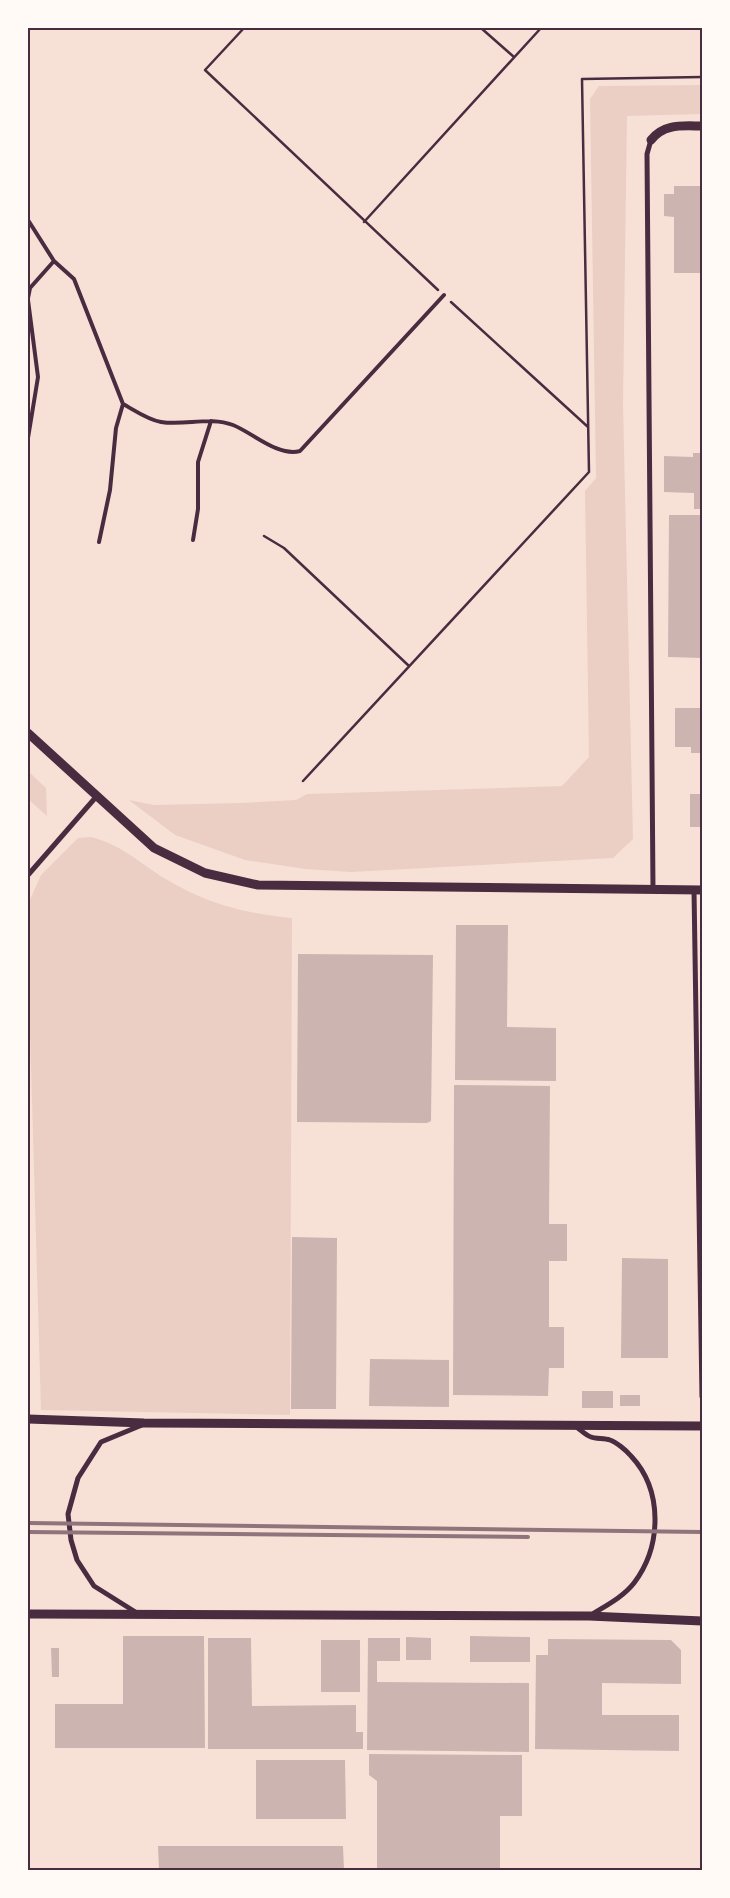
<svg xmlns="http://www.w3.org/2000/svg" width="730" height="1898" font-family="Montserrat,sans-serif">
<style>
.green{fill:#ebcfc5}
.building{fill:#ccb4b1}
.lines{fill:none;stroke-linecap:round;stroke-linejoin:round}
.path{stroke:#4a2c40;stroke-width:2.5}
.service{stroke:#4a2c40;stroke-width:4}
.minor{stroke:#4a2c40;stroke-width:5}
.tertiary{stroke:#4a2c40;stroke-width:9}
.rail{stroke:#8f747c;stroke-width:4}
.neatline{fill:none;stroke:#4a2c40;stroke-width:2}
</style>
<rect width="100%" height="100%" fill="#f7e1d7"/>
<path class="green" d="M702 85V114L627 116 623 404 633 839 613 858 351 872 305 869 245 860 175 835 129 800 154 805 241 803 296 800 307 794 562 786 589 757 585 491 596 478 590 99 599 86Z
M28 771 46 788 47 816 28 799Z
M91 837C120 844 140 863 164 878 207 904 243 913 292 918L290 1415 41 1410 28 964 29 902 41 875 78 838Z"/>
<path class="building" d="M674 186H702V273H674V217L664 216V194H674Z
M693 453H702V509H694V493L664 492V456L693 457Z
M669 515H702V658L668 657Z
M675 708H702V753H691V747H675Z
M690 794H702V827H690Z
M456 925H508L507 1027 556 1028V1081L455 1080Z
M298 954 433 955 431 1121 427 1123 297 1122Z
M454 1085 550 1086 549 1224H567V1261H549V1327H564V1368H549L548 1396 453 1395Z
M292 1237 337 1238 336 1409H291Z
M622 1258 668 1259V1358H621Z
M370 1359 449 1360V1407L369 1406Z
M582 1391H613V1408H582Z
M620 1395H640V1406H620Z
M123 1636H204L205 1748H55V1704H123Z
M470 1636 530 1637V1662H470Z
M406 1637 431 1638V1660H406Z
M208 1638H251L252 1706 356 1705V1732H363V1749H208Z
M368 1638H400V1661H377V1682L529 1683V1752L367 1750Z
M548 1639 671 1640 681 1650V1684L602 1683V1715H679V1751L535 1749 536 1655H548Z
M321 1640H360V1692H321Z
M51 1648H59V1677H52Z
M369 1754 522 1755V1816H500V1870H377V1781L369 1775Z
M256 1760H345L346 1819H256Z
M158 1846H343L344 1870H159Z"/>
<g class="lines">
<path class="path" d="M244 28 205 70 438 290
M481 28 514 57
M364 222 541 28
M451 302 588 427
M264 536 284 548 409 666
M303 781 589 472 582 79 702 77"/>
<path class="service" d="M28 220 54 261 74 279 123 404 116 428 110 490 99 542
M28 298 30 288 54 261
M28 300 38 377 28 438
M123 404C134 410 148 420 161 422 185 426 210 416 233 425 253 433 278 457 300 451L444 295
M193 540 198 509V462L211 421"/>
<path class="minor" d="M651 140 647 154 653 888
M28 875 96 797
M694 890 702 1397
M575 1426C580 1429 585 1435 591 1437 596 1439 604 1438 610 1440 616 1442 626 1450 631 1456 663 1490 662 1546 634 1583 623 1597 607 1605 591 1615
M137 1613 94 1586 77 1560 71 1540 68 1514 78 1478 101 1442 142 1425"/>
<path class="tertiary" d="M651 140C664 123 683 126 702 126
M28 733 154 848 205 873 258 885 702 890
M28 1419 144 1423 702 1426
M28 1614 589 1616 702 1621"/>
<path class="rail" d="M28 1523 702 1532
M28 1532 528 1537"/>
</g>
<rect width="730" height="1898" fill="none" stroke="#fffaf5" stroke-width="58"/>
<rect x="29" y="29" width="672" height="1840" class="neatline"/>
</svg>
